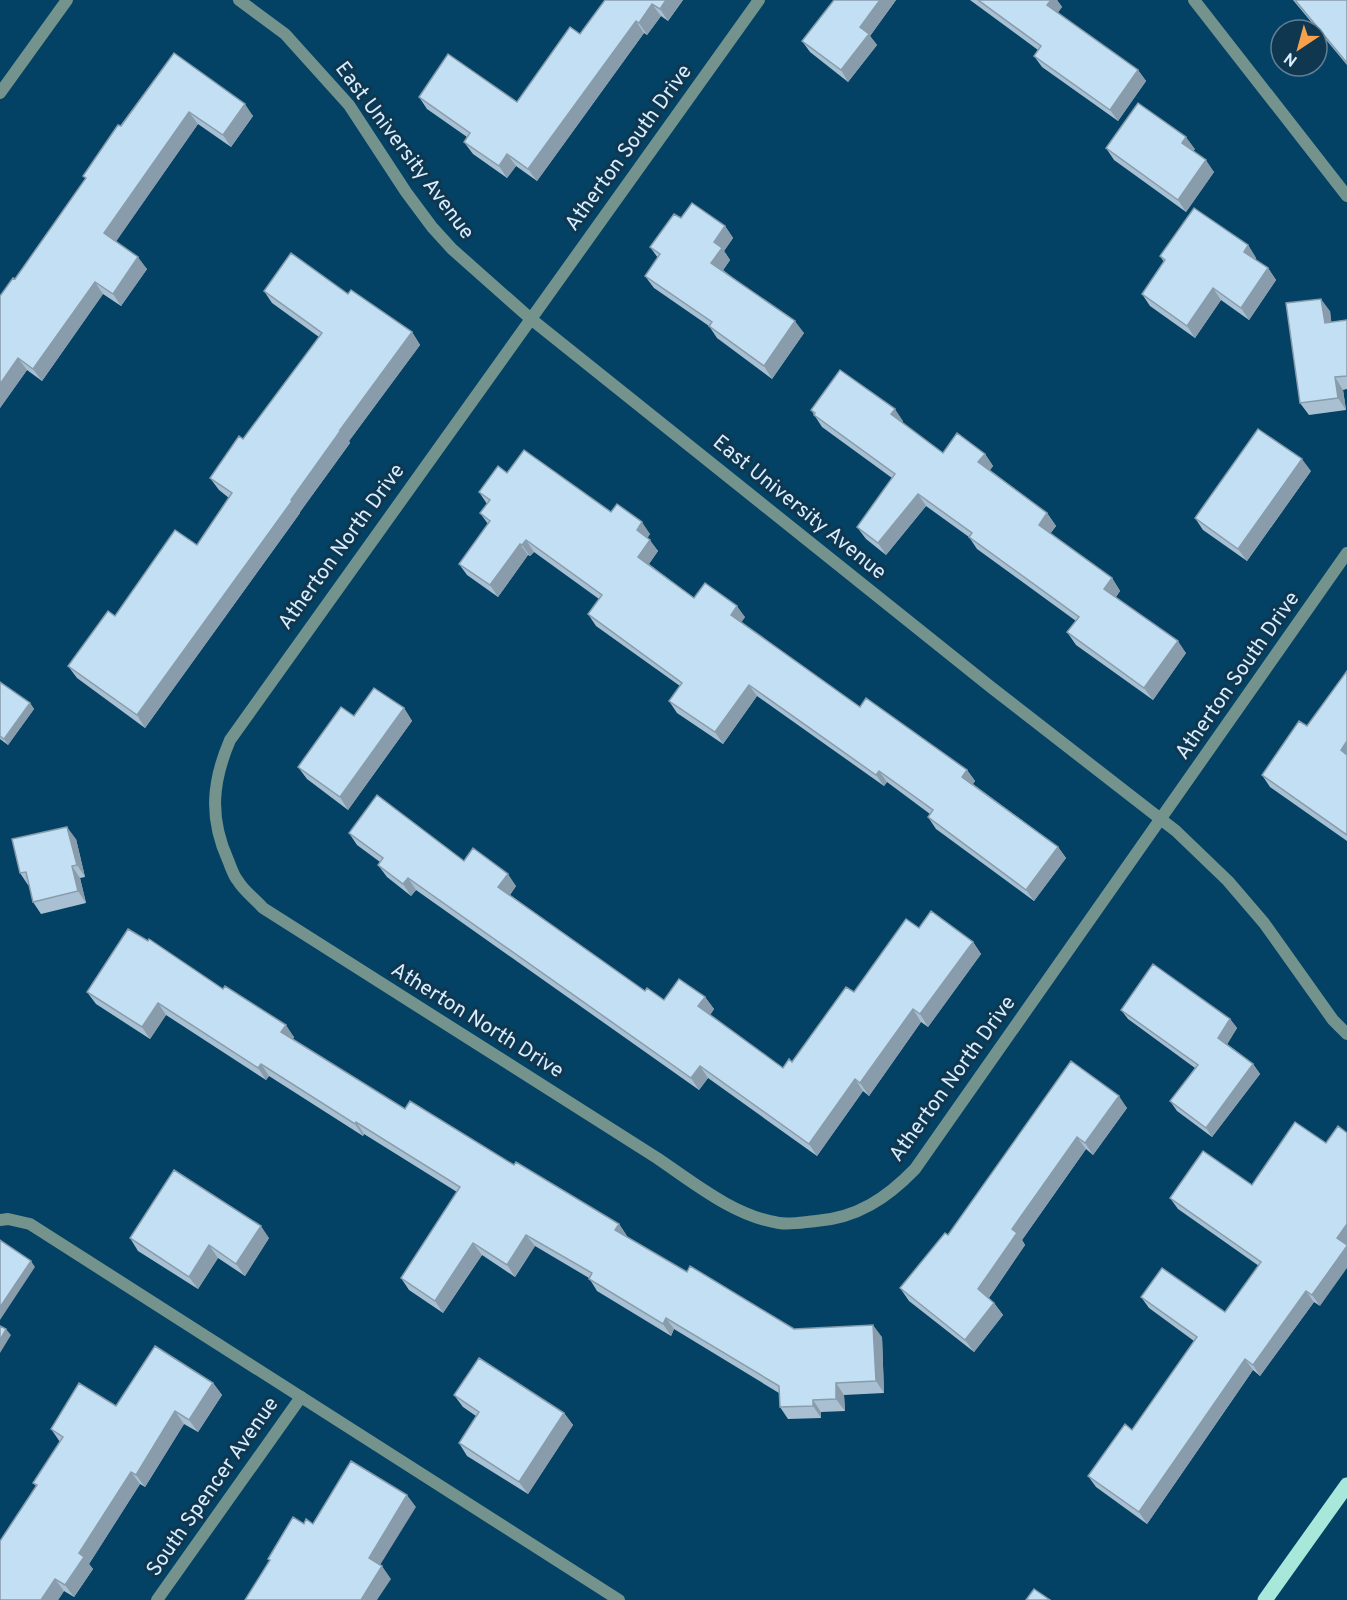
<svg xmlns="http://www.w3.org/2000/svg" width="1347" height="1600" font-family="Overpass,sans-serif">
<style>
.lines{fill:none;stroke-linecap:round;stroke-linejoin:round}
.service{stroke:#74938d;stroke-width:12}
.minor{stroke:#74938d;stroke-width:12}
.primary{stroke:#a7e8db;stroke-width:15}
.wall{fill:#a8c0d2}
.shaded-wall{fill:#889cab}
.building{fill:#c3dff4;stroke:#889cab;stroke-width:1.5}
.labels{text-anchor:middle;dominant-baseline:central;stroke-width:6;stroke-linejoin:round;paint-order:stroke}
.street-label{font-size:21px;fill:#d9edfe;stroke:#103750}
</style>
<rect width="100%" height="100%" fill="#034264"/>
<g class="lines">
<path class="service" d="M0 1220 8 1219 30 1224 619 1600"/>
<path class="minor" d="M239 0 285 34 349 105 406 192 432 227 452 249 531 319 992 688 1176 831 1228 881 1264 923 1333 1020 1347 1034
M759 0 230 740C212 782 209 818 228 860 231 867 233 875 238 881 244 891 255 899 263 908L657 1158C694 1183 734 1216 779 1223 791 1225 804 1222 816 1221 857 1218 887 1198 915 1169L1347 553
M1194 0 1347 196
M0 93 67 0
M157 1600 301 1397"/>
<path class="primary" d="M1265 1600 1347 1485"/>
</g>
<path class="wall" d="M605 0H683L668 21 661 16 647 35 644 33 537 181 516 166 507 178 473 154 464 142 467 137 427 109 419 97 517 102 580 34Z
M834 0H896L870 36 877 45 848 82 810 52 802 41Z
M970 0H1057L1062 7 1057 13 1138 70 1146 81 1118 121 1042 67 1034 56 1038 50Z
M1293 0H1347V65Z
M174 53 253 116 231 147 198 124 116 241 147 269 121 306 103 294 42 381 27 370 0 408V296L15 279 86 179 83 176Z
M1106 148 1195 149 1193 151 1214 172 1186 212 1114 160Z
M681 218 725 226 733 238 724 251 730 260 723 270 804 333 772 379 717 338 709 326 654 288 645 276 658 258 650 247Z
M1248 245 1256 258 1255 260 1268 268 1276 280 1249 320 1221 300 1195 338 1150 306 1142 294 1164 262 1160 256Z
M264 291 348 294 412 332 420 345 349 441 350 443 300 512V513L145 728 77 678 68 666 115 616 197 545 229 498 219 490 210 478 243 439 319 337 272 303Z
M1330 311 1331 322 1347 320V389L1343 390 1346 410 1309 415 1300 403Z
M811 410 903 421 902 423 943 453 985 454 993 466 990 470 1047 513 1056 526 1050 534 1112 578 1120 591 1116 597 1186 653 1153 700 1076 645 1067 632 1076 621 977 549 969 537 926 506 886 555 866 539 857 527 892 478 822 427Z
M1311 471 1247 561 1203 530 1195 518Z
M507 473 611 512 650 534 647 538 658 551 649 564 694 598 745 617 741 622 860 707 967 770 975 781 973 784 1058 847 1066 858 1034 901 936 829 928 817 930 814 887 782 884 786 757 696 723 744 677 713 669 701 680 686 596 626 588 614 599 599 534 552 530 556 528 555 498 597 467 575 459 564 488 524 480 513 487 504 479 492Z
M1347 671V841L1270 787 1262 775 1307 726Z
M0 682 30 703 34 709 8 745 0 739Z
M404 708 412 721 348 810 307 779 298 767 354 716Z
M349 833 464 861 516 886 510 895 645 991 664 1000 705 997 714 1009 710 1015 783 1068 792 1062 854 992 919 928 973 942 981 954 928 1027 921 1022 869 1096 863 1091 817 1156 708 1078 699 1090 416 890 411 896 387 877 378 865 380 862 357 845Z
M76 839 85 877 80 878 86 903 41 914 33 902 29 885H28L20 873Z
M128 929 294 1037 293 1039 405 1109 514 1165 619 1224 627 1236 626 1237 687 1272 794 1329 882 1337 884 1393 844 1395 845 1411 821 1412V1418L788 1419 780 1407 779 1393 674 1329 671 1336 597 1291 589 1278 535 1246 515 1277 482 1255 443 1313 409 1290 401 1278 457 1192 364 1134 363 1136 269 1076 266 1080 166 1015 150 1039 96 1004 87 992Z
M1121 1010 1230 1019 1237 1028 1227 1044 1253 1064 1260 1074 1212 1137 1177 1111 1170 1101 1195 1068 1128 1019Z
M1071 1061 1127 1108 1093 1155 1086 1149 1022 1240 1025 1245 989 1298 994 1303 1003 1315 974 1352 909 1301 900 1288 948 1235Z
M1252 1185 1320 1306 1314 1302 1260 1376 1253 1370 1147 1524 1096 1487 1088 1476 1132 1430 1194 1341 1149 1308 1141 1297 1225 1312 1259 1266 1178 1209 1170 1198Z
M130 1238H269L245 1276 218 1258 198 1289 138 1251Z
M213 1383 222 1395 198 1432 184 1424 145 1487 140 1484 89 1564 93 1569 74 1597 64 1591 58 1600H0L36 1486 33 1483 60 1442 51 1429 116 1406Z
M454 1395 564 1413 573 1425 528 1494 467 1456 459 1443 476 1416 463 1407Z"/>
<path class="shaded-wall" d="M666 0H683L668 21 660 9Z
M880 0H896L870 36 877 45 848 82 841 70 860 27Z
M1051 0H1057L1062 7 1055 17 1047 5Z
M652 4 661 16 647 35 639 23Z
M636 21 644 33 537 181 528 169Z
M1138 70 1146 81 1118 121 1110 110Z
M245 104 253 116 231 147 223 135Z
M189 112 198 124 113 246 104 233Z
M1186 137 1195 149 1190 156 1182 143Z
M507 154 516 166 507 178 499 166Z
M1206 160 1214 172 1186 212 1178 200Z
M725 226 733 238 724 251 730 260 720 275 711 263 714 242Z
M1248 245 1256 258 1252 264 1244 252Z
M138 257 147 269 121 306 113 294Z
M1268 268 1276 280 1249 320 1241 308Z
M95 282 103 294 42 381 33 369Z
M1213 288 1221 300 1195 338 1187 326Z
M1321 299 1330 311 1333 335 1325 323Z
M795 321 804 333 772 379 764 366Z
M412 332 420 345 349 441 350 443 300 512V513L145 728 137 715 340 430Z
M18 358 27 370 0 408V384Z
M1335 377 1343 390 1346 410 1338 398Z
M895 409 903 421 900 427 891 414Z
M985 454 993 466 987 474 978 462Z
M1302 459 1311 471 1247 561 1238 549Z
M918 494 926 506 886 555 878 543Z
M1047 513 1056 526 1047 538 1039 525Z
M642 522 650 534 645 542 637 530Z
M526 540 534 552 530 556 522 545Z
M650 540 658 551 646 568 638 557Z
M520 544 528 555 498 597 490 585Z
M1112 578 1120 591 1113 601 1104 589Z
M737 606 745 617 739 626 731 615Z
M1178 641 1186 653 1153 700 1144 688Z
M749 685 757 696 723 744 715 732Z
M30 703 34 709 8 745 4 739Z
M404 708 412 721 348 810 340 797Z
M1347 741V759L1341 750Z
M967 770 975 781 970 788 962 777Z
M879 771 887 782 884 786 876 775Z
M67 827 76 839 85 877 77 865Z
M1058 847 1066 858 1034 901 1026 890Z
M72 866 80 878 86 903 78 891Z
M508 874 516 886 507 899 498 887Z
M408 878 416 890 411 896 403 884Z
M973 942 981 954 928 1027 920 1014Z
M705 997 714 1009 707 1019 698 1006Z
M158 1003 166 1015 150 1039 142 1027Z
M913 1009 921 1022 869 1096 860 1083Z
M1230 1019 1237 1028 1225 1048 1218 1038Z
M286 1025 294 1037 290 1044 281 1032Z
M261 1064 269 1076 266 1080 258 1068Z
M1253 1064 1260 1074 1212 1137 1206 1128Z
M700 1066 708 1078 699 1090 691 1078Z
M855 1079 863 1091 817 1156 809 1144Z
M1119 1096 1127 1108 1093 1155 1085 1143Z
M356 1122 364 1134 363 1136 355 1124Z
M1077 1137 1086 1149 1022 1240 1025 1245 986 1302 978 1289 1012 1229Z
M619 1224 627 1236 623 1242 615 1230Z
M1347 1224V1246L1337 1238Z
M261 1226 269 1238 245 1276 236 1264Z
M526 1235 535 1246 515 1277 507 1265Z
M473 1243 482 1255 443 1313 435 1301Z
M209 1245 218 1258 198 1289 189 1277Z
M1347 1246V1268L1320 1306 1312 1295Z
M31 1261 35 1267 0 1320V1307Z
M1306 1291 1314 1302 1260 1376 1253 1365Z
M994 1303 1003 1315 974 1352 965 1340Z
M666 1318 674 1329 671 1336 663 1324Z
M873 1325 882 1337 884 1393 876 1381Z
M6 1329 11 1335 0 1353V1340Z
M1245 1359 1253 1370 1147 1524 1139 1512Z
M213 1383 222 1395 198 1432 189 1420Z
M836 1383 844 1395 845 1411 836 1399Z
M813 1400 821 1412V1418L813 1406Z
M175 1411 184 1424 145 1487 136 1475Z
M564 1413 573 1425 528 1494 519 1482Z
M131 1472 140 1484 89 1564 93 1569 74 1597 65 1585 79 1553Z
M407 1495 416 1507 377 1570 369 1558Z
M382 1566 391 1579 377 1600H361Z
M55 1579 64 1591 58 1600H41Z"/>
<path class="building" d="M605 0H666L660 9 652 4 639 23 636 21 528 169 507 154 499 166 464 142 470 133 419 97 448 54 517 102 570 27 580 34Z
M834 0H880L860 27 869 34 841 70 802 41Z
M978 0H1051L1047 5 1138 70 1110 110 1034 56 1041 46Z
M1295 0H1347V63Z
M174 53 245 104 223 135 189 112 104 233 138 257 113 294 95 282 33 369 18 358 0 384V296L13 278 15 279 86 178 83 176 118 125 121 126Z
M1138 103 1186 137 1182 143 1206 160 1178 200 1106 148Z
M692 203 725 226 714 242 722 248 711 263 795 321 764 366 709 326 712 322 645 276 660 254 650 247 674 214 681 218Z
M1194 208 1248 245 1244 252 1268 268 1241 308 1213 288 1187 326 1142 294 1165 260 1160 256Z
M291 253 348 294 351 290 412 332 340 430H341L291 500 292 501 137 715 68 666 108 611 115 616 175 530 197 545 232 493 210 478 239 436 243 439 322 333 264 291Z
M1321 299 1325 323 1347 320V376L1335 377 1338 398 1300 403 1286 303Z
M840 370 895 409 891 414 943 453 957 433 985 454 978 462 1047 513 1039 525 1112 578 1104 589 1178 641 1144 688 1067 632 1079 617 969 537 972 533 918 494 878 543 857 527 895 474 814 415 815 413 811 410Z
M1258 429 1302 459 1238 549 1195 518Z
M524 450 611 512 617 504 642 522 637 530 650 540 638 557 694 598 705 583 737 606 731 615 860 707 866 698 967 770 962 777 1058 847 1026 890 928 817 933 810 879 771 876 775 749 685 715 732 669 701 682 683 588 614 602 595 526 540 522 545 520 544 490 585 459 564 490 521 480 513 490 500 479 492 498 466 507 473Z
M1347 671V741L1341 750 1347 755V835L1262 775 1299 721 1307 726Z
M0 682 30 703 4 739 0 736Z
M374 688 404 708 340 797 298 767 341 707 354 716Z
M377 795 464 861 473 848 508 874 498 887 645 991 647 988 664 1000 679 979 705 997 698 1006 783 1068 789 1059 792 1062 846 987 854 992 906 919 919 928 931 911 973 942 920 1014 913 1009 860 1083 855 1079 809 1144 700 1066 691 1078 408 878 403 884 378 865 383 858 349 833Z
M67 827 77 865 72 866 78 891 33 902 26 872 20 873 12 839Z
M128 929 148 941 149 939 223 989 225 986 286 1025 281 1032 405 1109 410 1101 514 1165 516 1162 619 1224 615 1230 687 1272 690 1266 794 1329 873 1325 876 1381 836 1383V1399L813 1400V1406L780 1407 779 1386 666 1318 663 1324 589 1279 592 1273 526 1235 507 1265 473 1243 435 1301 401 1278 460 1187 356 1122 355 1124 261 1064 258 1068 158 1003 142 1027 87 992Z
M1153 964 1230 1019 1218 1038 1253 1064 1206 1128 1170 1101 1198 1065 1121 1010Z
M1071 1061 1119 1096 1085 1143 1077 1137 1012 1229 1017 1233 978 1289 994 1303 965 1340 900 1288 945 1233 948 1235Z
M1295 1122 1326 1143 1338 1126 1347 1133V1224L1337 1238 1347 1245V1246L1312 1295 1306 1291 1253 1365 1245 1359 1139 1512 1088 1476 1125 1424 1132 1430 1197 1337 1141 1297 1162 1268 1225 1312 1261 1262 1170 1198 1203 1151 1252 1185Z
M174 1170 261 1226 236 1264 209 1245 189 1277 130 1238Z
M0 1240 31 1261 0 1307Z
M0 1326 6 1329 0 1340Z
M155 1346 213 1383 189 1420 175 1411 136 1475 131 1472 79 1553 84 1557 65 1585 55 1579 41 1600H0V1541L37 1485 33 1483 63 1437 51 1429 79 1383 116 1406Z
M479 1358 564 1413 519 1482 459 1443 479 1412 454 1395Z
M351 1461 407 1495 369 1558 382 1566 361 1600H245L270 1560 268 1559 293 1517 304 1524 306 1519 313 1524Z
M1034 1589 1050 1600H1026Z"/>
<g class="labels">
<g class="street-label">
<text transform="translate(629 148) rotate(-54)">Atherton South Drive</text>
<text transform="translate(404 151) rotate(53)">East University Avenue</text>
<text transform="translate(799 508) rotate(39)">East University Avenue</text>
<text transform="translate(342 547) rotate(-54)">Atherton North Drive</text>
<text transform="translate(1238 676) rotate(-55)">Atherton South Drive</text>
<text transform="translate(477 1021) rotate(32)">Atherton North Drive</text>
<text transform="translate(953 1079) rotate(-54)">Atherton North Drive</text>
<text transform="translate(213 1487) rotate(-55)">South Spencer Avenue</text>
</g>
</g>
<g transform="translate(1299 48) rotate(216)"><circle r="28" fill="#103750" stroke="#608096" stroke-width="1.5"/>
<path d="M0-4.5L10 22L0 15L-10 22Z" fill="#f9a04c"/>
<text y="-9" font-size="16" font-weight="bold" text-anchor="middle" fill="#d9edfe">N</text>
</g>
</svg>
